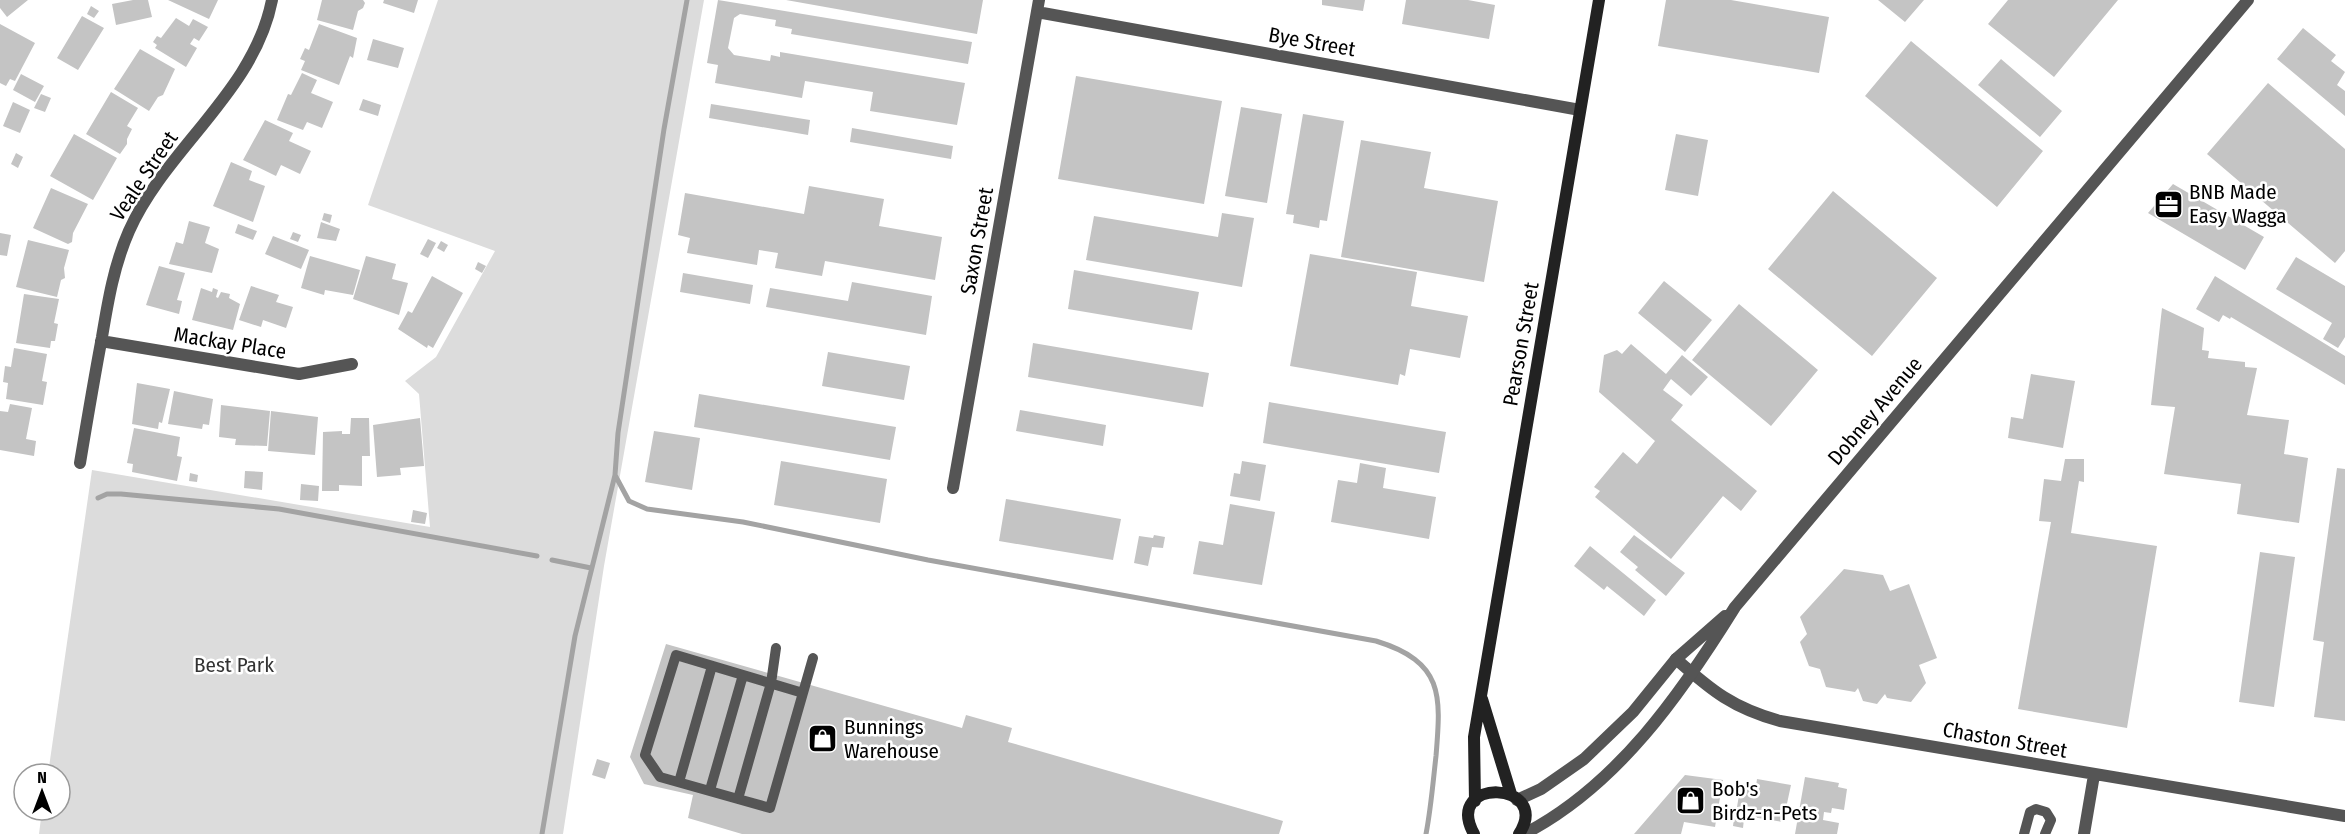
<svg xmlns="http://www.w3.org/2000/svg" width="2345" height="834" font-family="'Fira Sans Condensed',sans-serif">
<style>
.green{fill:#dcdcdc}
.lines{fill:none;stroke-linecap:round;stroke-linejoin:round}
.stream{stroke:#a3a3a3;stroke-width:5}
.building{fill:#c4c4c4}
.service{stroke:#555;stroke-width:10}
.minor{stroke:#555;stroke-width:12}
.tertiary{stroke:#555;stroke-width:12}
.secondary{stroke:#222;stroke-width:12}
.labels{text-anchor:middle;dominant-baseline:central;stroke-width:5;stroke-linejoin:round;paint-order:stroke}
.street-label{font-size:21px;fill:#000;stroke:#fff}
.poi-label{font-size:21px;fill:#000;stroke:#fff;text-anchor:start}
.park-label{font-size:21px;fill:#333;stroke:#fff}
</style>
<rect width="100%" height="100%" fill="#fff"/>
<path class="green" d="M438 0H704L604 566 563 834H39L42 810H60V774H48L92 470 430 527 419 394 405 381 436 357 495 251 368 205Z"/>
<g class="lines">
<path class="stream" d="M687 0 664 129 618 433 615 475 629 501 647 509 743 522 928 560 1376 641C1444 662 1441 695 1436 756 1433 782 1431 808 1426 834
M98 498 107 494H121L279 509 537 556
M552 560 591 568
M542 834 575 636 615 475"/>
</g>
<path class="building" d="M0 0H28L7 17 0 8Z
M133 0H148L152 17 116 25 112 4Z
M168 0H218L209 19Z
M322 0H363L365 3 363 8 358 11 353 30 317 20Z
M384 0H418L414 13 383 3Z
M718 0 972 42 968 64 791 34 792 29 775 26 776 20 740 14 734 18 728 48 734 55 770 61 771 55 780 57V52L965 83 957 125 870 111 873 92 805 81 802 98 715 83 718 65 707 63Z
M786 0H983L977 34Z
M1322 0H1365L1363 11 1322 5Z
M1406 0H1468L1495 5 1489 39 1402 24Z
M1666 0H1731L1829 17 1819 73 1658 46Z
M1878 0H1924L1905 22Z
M2008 0H2118L2054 77 1988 24Z
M91 6 99 11 94 18 87 14Z
M82 16 104 28 78 70 57 58Z
M176 18 189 26 193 19 208 27 199 41 194 38 190 44 197 48 186 67 155 48 157 45 153 42 157 36 161 38Z
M0 24 35 43 15 81 10 79 6 86 0 83Z
M319 24 357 38 353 58 350 56 339 85 301 70 305 61 300 59 305 48 309 50Z
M2303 28 2336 55 2331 61 2345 72 2337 85 2345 91V116L2277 59Z
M373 39 404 48 398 68 367 60Z
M1911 41 2043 151 1997 207 1865 96Z
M140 49 175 69 163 95 158 97 149 111 114 89Z
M2001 59 2062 111 2040 137 1978 85Z
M302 73 317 80 311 93 333 102 322 128 307 122 303 130 277 120 288 94 291 95Z
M21 74 44 86 35 102 13 90Z
M1076 76 1222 101 1204 204 1058 179Z
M2268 83 2345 149V251L2335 263 2207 154Z
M111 92 138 108 127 126 132 129 127 139V144L120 154 86 134Z
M41 94 51 98 45 112 34 108Z
M363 99 381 105 378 116 359 110Z
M13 102 30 110 20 133 3 126Z
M711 104 810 120 808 135 709 118Z
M1241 107 1282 114 1267 203 1225 196Z
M1303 114 1344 121 1327 221 1320 220 1319 228 1293 223 1294 215 1286 214Z
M265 120 293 133 289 141 311 151 300 174 281 165 276 176 243 160Z
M852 128 953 146 951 159 850 142Z
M74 134 117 158 93 200 50 176Z
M1676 134 1708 140 1698 196 1665 190Z
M1361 140 1431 152 1424 188 1498 201 1484 282 1341 257Z
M16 153 23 157 18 168 11 164Z
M231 162 252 171 249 180 265 186 253 222 213 206Z
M2173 184 2264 237 2245 270 2148 213Z
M809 186 884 199 879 226 942 237 935 280 825 261 822 276 775 268 778 253 759 250 757 265 687 253 690 238 678 235 685 193 804 214Z
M51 188 88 204 73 233 72 242 68 244 33 228Z
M1833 191 1937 278 1872 356 1768 269Z
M324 213 332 215 330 223 322 220Z
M1222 213 1254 218 1242 287 1086 260 1094 216 1218 237Z
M189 221 210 227 205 243 219 249 212 273 169 264 176 242 183 244Z
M321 222 340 229 336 241 317 238Z
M238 224 257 231 253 240 235 233Z
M293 232 301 235 298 242 290 239Z
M0 233 11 235 7 256 0 255Z
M273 236 309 250 301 269 265 254Z
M428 239 436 243 428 258 420 254Z
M28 240 69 250 64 268 65 278 61 280 57 297 16 287Z
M441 241 448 245 444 252 437 248Z
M1310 254 1417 272 1411 306 1468 316 1460 358 1410 349 1405 376 1400 374 1398 385 1290 366Z
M310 256 360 270 353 295 325 290 324 295 301 288Z
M366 256 396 264 392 279 408 283 399 315 353 299Z
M2296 257 2345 286V337L2338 348 2323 339 2332 323 2276 289Z
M478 262 486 266 482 273 475 269Z
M159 266 185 273 177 300 182 301 179 314 146 305Z
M1074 270 1199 292 1192 330 1068 309Z
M683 273 753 285 750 304 680 292Z
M432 276 463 293 433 348 428 345 427 348 398 329 408 311 412 313Z
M2215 276 2345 356V385L2231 317 2230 319 2223 315 2219 322 2196 309Z
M1664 281 1712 320 1685 352 1638 313Z
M852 282 932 296 926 335 766 307 770 288 848 301Z
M251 286 279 295 276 302 293 307 286 328 263 320 261 327 239 320Z
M201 288 212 292 213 288 218 290 216 297 218 298 221 292 230 294 229 298 240 304 233 330 192 320Z
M24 294 59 299 54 323 58 324 55 341H51L50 348 16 343Z
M1739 304 1818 370 1771 426 1692 360Z
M2162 308 2204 328 2202 350 2209 351 2208 358 2245 362V367L2257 368 2247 415 2289 420 2284 454 2308 458 2299 523 2237 514 2241 484 2164 474 2175 407 2151 405Z
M1033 343 1209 373 1203 407 1028 377Z
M1631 344 1666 374 1682 355 1708 377 1691 396 1671 379 1663 390 1683 405 1671 420 1757 491 1741 511 1723 496 1671 559 1595 497 1600 491 1594 487 1623 452 1637 464 1655 441 1599 392 1604 355 1617 350 1622 354Z
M14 348 47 354 42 381 47 382 43 405 6 399 8 383 3 382 5 366 11 367Z
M828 352 910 366 904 400 822 386Z
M2031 374 2075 381 2063 448 2008 438 2011 417 2023 419Z
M137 383 170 389 162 423 159 422 158 429 132 424Z
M174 391 213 399 209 425 203 424 202 429 168 424Z
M699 394 896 427 890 460 694 427Z
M1269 402 1446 432 1439 473 1263 443Z
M10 404 32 408 26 439 36 441 34 456 0 450V411L8 412Z
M221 405 270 411 267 446 235 445 236 439 219 437Z
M1020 410 1106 425 1103 446 1016 431Z
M271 411 318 417 315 455 268 451Z
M351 418H369L370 456H362V486L339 485V491H322L323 432 342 431V434H350Z
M420 418 424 466 400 468 401 475 377 477 373 425Z
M134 428 180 437 177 456 182 457 177 481 132 472 133 464 127 463Z
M654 431 700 438 692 490 645 482Z
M2065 459H2084V482L2079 481 2071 533 2157 546 2127 728 2018 709 2051 522 2039 521 2044 479 2061 481Z
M781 461 887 479 880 523 774 505Z
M1242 461 1266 465 1260 501 1230 496 1234 473 1240 474Z
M1360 463 1386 468 1383 488 1436 497 1429 539 1331 522 1338 480 1357 483Z
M2337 468 2345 469V721L2314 717 2324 642 2313 640Z
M245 471 263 472 262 490 244 488Z
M190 473 198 475 197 482 189 481Z
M301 484 319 486 318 501 300 500Z
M1006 499 1121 519 1113 560 999 541Z
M1230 504 1275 512 1262 585 1193 574 1199 541 1223 545Z
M413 510 427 513 425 524 411 522Z
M1154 535 1165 537 1163 548 1152 547 1148 566 1134 563 1139 536 1153 538Z
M1634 535 1685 573 1666 596 1635 570 1638 567 1620 552Z
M1590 546 1656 600 1644 616 1607 586 1604 590 1574 566Z
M2260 552 2295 557 2274 707 2239 702Z
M1844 569 1883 575 1890 591 1909 584 1937 658 1919 665 1926 683 1911 702 1887 698 1885 694 1877 704 1863 701 1858 688 1855 692 1826 687 1820 669 1809 666 1800 642 1807 634 1800 617Z
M666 644 962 728 966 715 1012 728 1008 742 1283 821 1279 834H742L688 818 693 795 644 784 630 757Z
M597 759 610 763 605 779 592 775Z
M1685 775 1723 780 1715 827 1684 822 1681 834H1634Z
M1805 777 1839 783 1838 787 1847 789 1844 810 1832 808 1831 813 1824 812 1823 820 1839 823 1837 834H1795Z
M1757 779 1791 785 1783 822 1752 817V809L1737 807 1741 783 1756 786Z
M1734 818 1744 819 1743 828 1733 826Z"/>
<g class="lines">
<path class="service" d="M776 648 771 683 738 799 770 808 813 658
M679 782 712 666
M710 790 743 675
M738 799 660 777 645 755 676 655 803 693
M2024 834 2030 812 2036 809 2046 812 2051 820 2045 834"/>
<path class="minor" d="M1037 12 1580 110
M101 341 299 374 352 364
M80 463C87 421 94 379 102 337 108 301 114 265 129 231 166 148 254 92 272 0
M953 488 1039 0
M1676 659C1712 691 1733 708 1780 721L2345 816
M2084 834 2094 775"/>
<path class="tertiary" d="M1517 800 1541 789 1584 759 1633 712 1676 659 1725 616
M1524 834C1617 786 1681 694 1735 607L2248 0"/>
<path class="secondary" d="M1482 699 1511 794
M1475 801 1474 737 1599 0
M1474 834C1442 776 1553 781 1519 834"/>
</g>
<defs>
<symbol id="office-square" viewBox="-11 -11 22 22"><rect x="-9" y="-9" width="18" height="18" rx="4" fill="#000" stroke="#fff"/><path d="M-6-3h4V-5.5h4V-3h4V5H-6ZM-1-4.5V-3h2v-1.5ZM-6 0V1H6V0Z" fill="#fff"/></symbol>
<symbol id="shop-square" viewBox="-11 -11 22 22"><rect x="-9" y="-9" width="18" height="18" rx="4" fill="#000" stroke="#fff"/><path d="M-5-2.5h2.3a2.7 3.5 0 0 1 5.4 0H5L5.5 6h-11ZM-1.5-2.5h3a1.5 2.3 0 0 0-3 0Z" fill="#fff"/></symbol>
</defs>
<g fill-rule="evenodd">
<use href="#office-square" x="2152" y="188" width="33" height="33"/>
<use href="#shop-square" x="806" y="722" width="33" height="33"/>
<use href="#shop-square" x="1674" y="784" width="33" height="33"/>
</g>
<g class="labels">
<g class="street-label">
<text transform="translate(1312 42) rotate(10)">Bye Street</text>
<text transform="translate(144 176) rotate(-56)">Veale Street</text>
<text transform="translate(977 241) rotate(-80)">Saxon Street</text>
<text transform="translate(230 343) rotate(9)">Mackay Place</text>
<text transform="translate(1521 344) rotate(-80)">Pearson Street</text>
<text transform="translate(1875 411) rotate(-50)">Dobney Avenue</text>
<text transform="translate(2005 740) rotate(10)">Chaston Street</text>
</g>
<g class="poi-label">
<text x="2189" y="192">BNB Made<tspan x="2189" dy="24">Easy Wagga</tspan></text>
<text x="844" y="727">Bunnings<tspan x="844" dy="24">Warehouse</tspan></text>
<text x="1712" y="789">Bob's<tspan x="1712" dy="24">Birdz-n-Pets</tspan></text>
</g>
<g class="park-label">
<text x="234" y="665">Best Park</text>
</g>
</g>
<g transform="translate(42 792)"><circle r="28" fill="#ffffff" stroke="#999999" stroke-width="1.5"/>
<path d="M0-4.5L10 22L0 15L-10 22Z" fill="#000000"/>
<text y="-9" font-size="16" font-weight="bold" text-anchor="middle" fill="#000000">N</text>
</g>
</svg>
